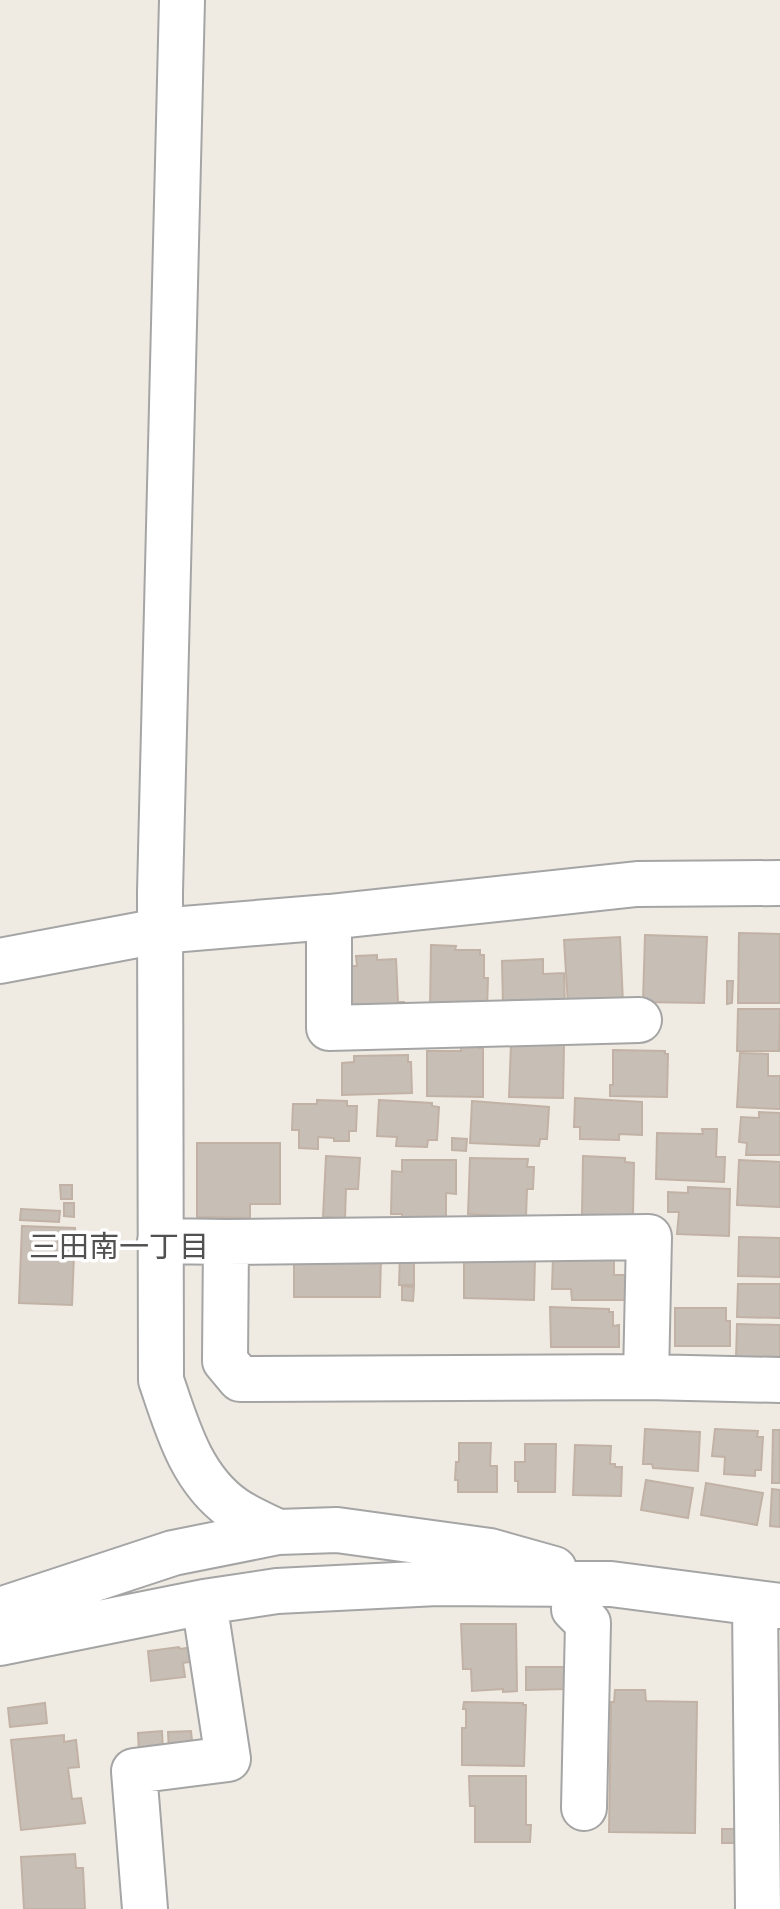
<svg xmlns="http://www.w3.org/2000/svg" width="780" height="1909" font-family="Poppins,'Noto Sans JP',sans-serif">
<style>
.building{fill:#c7beb6;stroke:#c2b2a5;stroke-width:2}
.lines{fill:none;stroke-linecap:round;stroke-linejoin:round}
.minor-casing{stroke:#a5a5a5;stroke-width:48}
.minor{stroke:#fff;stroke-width:44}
.labels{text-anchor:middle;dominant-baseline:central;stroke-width:7;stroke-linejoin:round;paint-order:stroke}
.neighbourhood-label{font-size:30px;fill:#515151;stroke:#fff}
</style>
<rect width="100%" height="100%" fill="#efebe3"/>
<path class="building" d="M739 933 780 934V1003H738Z
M645 935 707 937 704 1003 643 1002Z
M620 937 623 1003 568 1005 564 940Z
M431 945 456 946 455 950H480V955H484V978H488L487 1010 430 1009Z
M377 955V960L396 959 398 1002H404L405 1012H348L346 966H357L356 956Z
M543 959V974L564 973 565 1005 503 1006 502 961Z
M727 981H733L732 1003 727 1004Z
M738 1009H780L779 1051H737Z
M511 1044 564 1045 563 1098 509 1097Z
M461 1046H479V1048H483V1097L427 1096V1051H461Z
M613 1050 665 1051V1054H668L667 1097 610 1096V1085H613Z
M740 1053 768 1054V1076H780V1109L737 1107Z
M408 1055V1062H411L412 1093 342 1095V1063L354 1062V1056Z
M575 1098 642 1102V1135L619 1134V1140L580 1139V1127H574Z
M317 1100 347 1101V1106H357L356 1131H349V1141H334V1138L318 1137V1149L299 1148V1130H292L293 1104H317Z
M379 1100 432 1103V1106L439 1107 437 1140H428L427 1147 396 1146 397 1137 377 1136Z
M472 1101 549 1107 547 1139H540L539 1146 470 1143Z
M759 1112 780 1113V1155H746L747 1143 739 1142 741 1117 759 1118Z
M702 1129H717L716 1157H725L724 1182 656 1179 657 1133 703 1134Z
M452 1138 467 1139 466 1151 452 1150Z
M197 1143H280V1204H250V1218L197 1217Z
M326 1156 360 1158 358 1189H346L345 1218 323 1217Z
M583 1156 625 1158V1162L634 1163 633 1216 582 1215Z
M470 1158 528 1159 527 1167H534L533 1189H527L526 1217 468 1214Z
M402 1160H456V1194L446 1193V1218L402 1217V1214H391L392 1171 402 1172Z
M739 1160 780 1162V1207L737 1205Z
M60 1185H72V1199H61Z
M688 1187 730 1189 729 1236 677 1234 679 1212H668V1192L688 1193Z
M64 1203H74V1217L64 1216Z
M21 1209 60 1211 59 1222 20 1220Z
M22 1226 75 1228 72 1305 19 1303Z
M739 1237 780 1238V1277L738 1276Z
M400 1254H414V1285H399Z
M464 1256 535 1258 534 1300 464 1298Z
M553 1256 614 1258V1275H627L631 1300H572L571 1289H552Z
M381 1257 380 1297H294V1263Z
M738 1284H780V1318L737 1317Z
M402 1286 414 1287 413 1301 402 1300Z
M550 1307 609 1309V1312H613V1326L619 1325V1347H551Z
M675 1308H726V1321H730V1346H675Z
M737 1324 780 1325V1360L736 1358Z
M645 1429 700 1432 698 1471 653 1468 652 1464H643Z
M715 1429 758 1431 757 1437H763L761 1470H755V1476L724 1474 725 1457 712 1456Z
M773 1430H780V1483H772Z
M459 1443H491L490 1466H497V1492H458V1480H455L456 1462H459Z
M525 1444H556L555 1492H518V1481H515V1462H525Z
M575 1445 611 1446 610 1464H615V1467H622L621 1496 573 1495Z
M646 1480 693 1488 688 1518 641 1510Z
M706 1483 763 1493 757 1525 701 1515Z
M772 1489 780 1490V1527L770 1526Z
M461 1624H516L517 1691 503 1692V1689L472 1691 471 1669H463Z
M179 1647 180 1649 194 1647 196 1661 183 1663 185 1677 151 1681 148 1651Z
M526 1667H567V1689L526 1690Z
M615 1690H645L646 1701 697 1702 695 1833 609 1832 611 1702H614Z
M464 1702 523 1703V1705H526L524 1766 462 1765V1728H466V1709H463Z
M45 1703 47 1723 10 1727 8 1708Z
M162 1731 163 1752 139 1754 138 1733Z
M191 1731 193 1750 169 1752 168 1732Z
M64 1735V1742L76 1740 79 1767 68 1768 72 1799 81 1798 85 1823 21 1830 11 1740Z
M469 1776H526V1825H531L530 1842H475V1806H470Z
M722 1829H736L735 1843H722Z
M75 1854 76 1868H83L85 1909H24L21 1857Z"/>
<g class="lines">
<defs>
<path id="minor" d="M182 0 160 892 161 1380C177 1427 191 1479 234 1509 247 1518 264 1525 278 1532
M329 917V1028L639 1020
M0 961 159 931 329 917 637 884 780 883
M160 1241 226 1242 649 1237 646 1377
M226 1242 225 1361 240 1379 646 1377 780 1380
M575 1584 574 1609 588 1623 584 1808
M755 1603 758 1909
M0 1610 173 1553 278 1532 337 1530 490 1551 554 1569
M0 1643 204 1602 277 1591 437 1583 611 1584 780 1606
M145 1909 134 1771 228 1759 204 1602"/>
</defs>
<use href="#minor" class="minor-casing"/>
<use href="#minor" class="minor"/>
</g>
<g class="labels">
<g class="neighbourhood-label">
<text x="119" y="1246">三田南一丁目</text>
</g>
</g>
</svg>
